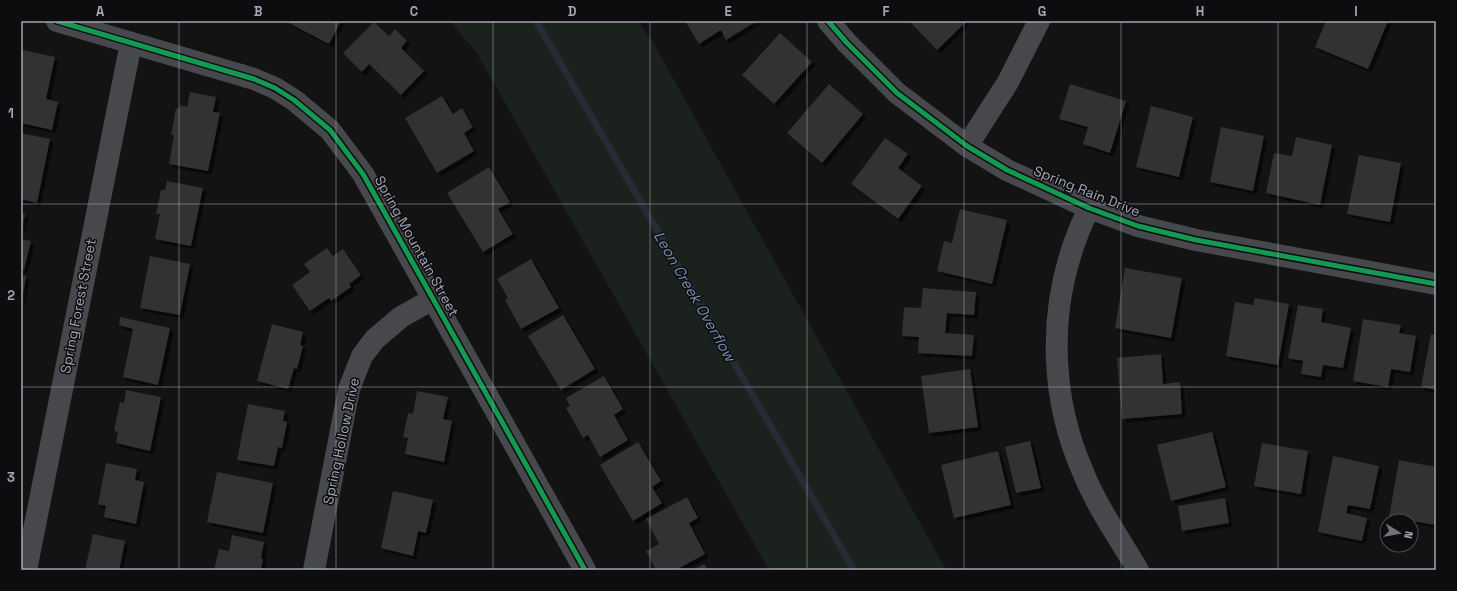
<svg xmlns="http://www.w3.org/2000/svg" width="1457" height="591" font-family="'Space Grotesk',sans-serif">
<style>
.green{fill:#1b221d}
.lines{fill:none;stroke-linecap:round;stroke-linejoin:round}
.stream{stroke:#262c35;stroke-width:7}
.building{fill:#313132;filter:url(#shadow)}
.street{stroke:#47484c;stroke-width:22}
.cycleway-casing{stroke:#0d0d0f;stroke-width:8}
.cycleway{stroke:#139951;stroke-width:5}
.grid{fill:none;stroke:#a3a7b5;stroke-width:1;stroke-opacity:0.55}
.labels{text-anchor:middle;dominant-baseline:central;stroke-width:3;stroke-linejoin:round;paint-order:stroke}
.street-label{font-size:14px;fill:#a3a7b5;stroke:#0d0d0f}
.water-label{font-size:15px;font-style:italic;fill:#7991b1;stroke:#0d0d0f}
.neatline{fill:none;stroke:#a3a7b5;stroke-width:1.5}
.grid-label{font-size:13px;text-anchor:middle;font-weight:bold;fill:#a3a7b5}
</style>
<defs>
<filter id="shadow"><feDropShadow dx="3.5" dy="3.5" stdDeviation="0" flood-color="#0009"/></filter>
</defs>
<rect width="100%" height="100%" fill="#131313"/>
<path class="green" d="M450 21H638L654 44 946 570H769L477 53Z"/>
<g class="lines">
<path class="stream" d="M536 21 854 570"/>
</g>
<path class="building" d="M285 21H341L329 44Z
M685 21H757L726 40 721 30 699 44Z
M909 21H967L937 50Z
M1326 21H1388L1368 69 1315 47Z
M374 22 389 36 395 29 407 41 401 48 424 71 401 95 369 64 362 72 343 53Z
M780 33 812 62 774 104 742 75Z
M23 50 55 57 46 99 58 102 52 130 21 123V61Z
M829 84 863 114 822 163 787 133Z
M1070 84 1126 101 1110 153 1083 144 1088 127 1059 119Z
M190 92 216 97 213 112 220 113 208 171 169 164 174 135H171L176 108 179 109 180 105 187 107Z
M442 96 453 114 462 108 473 127 464 133 474 151 437 173 405 118Z
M1151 106 1193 117 1179 177 1136 167Z
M1221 127 1264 136 1253 191 1210 182Z
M21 133 50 139 37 203 21 199Z
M1296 137 1332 145 1320 205 1266 193 1274 153 1292 156Z
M885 138 908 154 898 168 922 186 898 219 851 184Z
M1359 155 1401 163 1390 222 1347 214Z
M489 167 510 202 498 209 513 234 483 252 447 193Z
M167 181 203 188 191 246 155 239 160 214H156L161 190H165Z
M960 209 1007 220 992 284 937 271 944 241 952 243Z
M21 213 25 214 22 229H21Z
M21 239 31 241 24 270 21 269Z
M327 248 333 256 343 249 361 275 349 284 351 287 331 301 329 298 310 311 292 285 310 272 304 264Z
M150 256 190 264 180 315 140 308Z
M531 259 559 308 521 329 505 300 508 298 497 279Z
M1125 268 1182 278 1171 338 1115 328Z
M21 275 26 276 22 301H21Z
M923 288 976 292 974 315 947 313 945 333 974 335 972 356 918 353 919 337 902 336 904 307 921 308Z
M1255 298 1289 304 1278 365 1226 356 1235 302 1253 305Z
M1298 305 1323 309 1321 322 1351 328 1343 368 1323 365 1321 377 1301 374 1303 361 1288 358Z
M563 315 595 369 561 390 528 336Z
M120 317 170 328 158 385 123 377 133 329 119 325Z
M1363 319 1401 325 1399 333 1416 336 1410 372 1391 369 1388 387 1353 381Z
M272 324 303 332 300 345 303 346 297 369 294 368 288 389 257 381Z
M1431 334 1436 335V390L1421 387Z
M1161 354 1163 384 1180 382 1182 414 1122 419 1117 358Z
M970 369 978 427 929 433 921 376Z
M604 376 623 409 614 415 628 440 600 457 588 435 583 438 566 408 570 406 566 398Z
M126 390 161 397 150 451 116 443 118 432 114 431 120 402 124 403Z
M417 391 448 397 443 419 452 421 444 462 405 454 408 438 403 437 408 413 413 414Z
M248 404 285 411 283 421 287 422 282 448 278 447 274 466 237 460Z
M1212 432 1226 487 1171 501 1157 445Z
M1030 441 1041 488 1016 493 1005 447Z
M638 442 661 481 652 487 662 503 633 521 600 465Z
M1262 443 1308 451 1301 494 1254 486Z
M998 451 1011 505 954 518 941 465Z
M1333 456 1379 466 1370 509 1348 505 1346 513 1367 518 1362 541 1318 532Z
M1399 460 1436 467V525L1389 517Z
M106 463 137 469 135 480 144 482 136 524 104 517 106 506 98 504Z
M217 472 273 483 263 533 207 522Z
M393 491 433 500 426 533 418 531 413 556 381 548Z
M687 497 698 518 689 523 705 554 676 570H656L646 551 659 544 646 519Z
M1225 498 1229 523 1182 531 1178 506Z
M93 534 125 541 119 570H85Z
M232 535 264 542 261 558 263 559 261 570H214L219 549 229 551Z
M704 564 708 570H693Z"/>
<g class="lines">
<path class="street" d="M57 21 254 79 275 88 294 100 330 130 363 174 585 570
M828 21 847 43 897 93 967 146 1007 170 1089 208 1138 226 1196 240 1436 284
M967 146 1008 82 1039 21
M1089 208C1083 221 1077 234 1073 247 1048 320 1052 402 1083 472 1097 507 1119 538 1138 570
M26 570 131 43
M314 570 349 389 362 356 375 339 401 317 433 299"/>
<defs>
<path id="cycleway" d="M57 21 254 79 275 88 294 100 330 130 363 174 585 570
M828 21 847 43 897 93 967 146 1007 170 1089 208 1138 226 1196 240 1436 284"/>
</defs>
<use href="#cycleway" class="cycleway-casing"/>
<use href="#cycleway" class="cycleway"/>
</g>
<path class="grid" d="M179 21V570M336 21V570M493 21V570M650 21V570M807 21V570M964 21V570M1121 21V570M1278 21V570M21 204H1436M21 387H1436"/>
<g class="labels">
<g class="street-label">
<text transform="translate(1087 191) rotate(22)">Spring Rain Drive</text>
<text transform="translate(417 246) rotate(61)">Spring Mountain Street</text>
<text transform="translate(78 306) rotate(-79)">Spring Forest Street</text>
<text transform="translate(341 441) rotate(-78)">Spring Hollow Drive</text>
</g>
<g class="water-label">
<text transform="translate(695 296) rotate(60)">Leon Creek Overflow</text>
</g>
</g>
<rect width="1457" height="591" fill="none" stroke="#0d0d0f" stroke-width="44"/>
<g transform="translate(1399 533) rotate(101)"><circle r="19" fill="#0d0d0f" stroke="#494b51"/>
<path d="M0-3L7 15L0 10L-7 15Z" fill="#71737c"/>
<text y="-6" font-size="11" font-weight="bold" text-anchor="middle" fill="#a3a7b5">N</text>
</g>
<rect x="22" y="22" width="1413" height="547" class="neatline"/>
<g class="grid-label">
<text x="100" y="16">A</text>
<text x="258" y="16">B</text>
<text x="414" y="16">C</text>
<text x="572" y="16">D</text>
<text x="728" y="16">E</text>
<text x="886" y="16">F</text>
<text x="1042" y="16">G</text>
<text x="1200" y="16">H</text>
<text x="1356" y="16">I</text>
<text x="11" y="118">1</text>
<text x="11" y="300">2</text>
<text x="11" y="482">3</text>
</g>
</svg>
